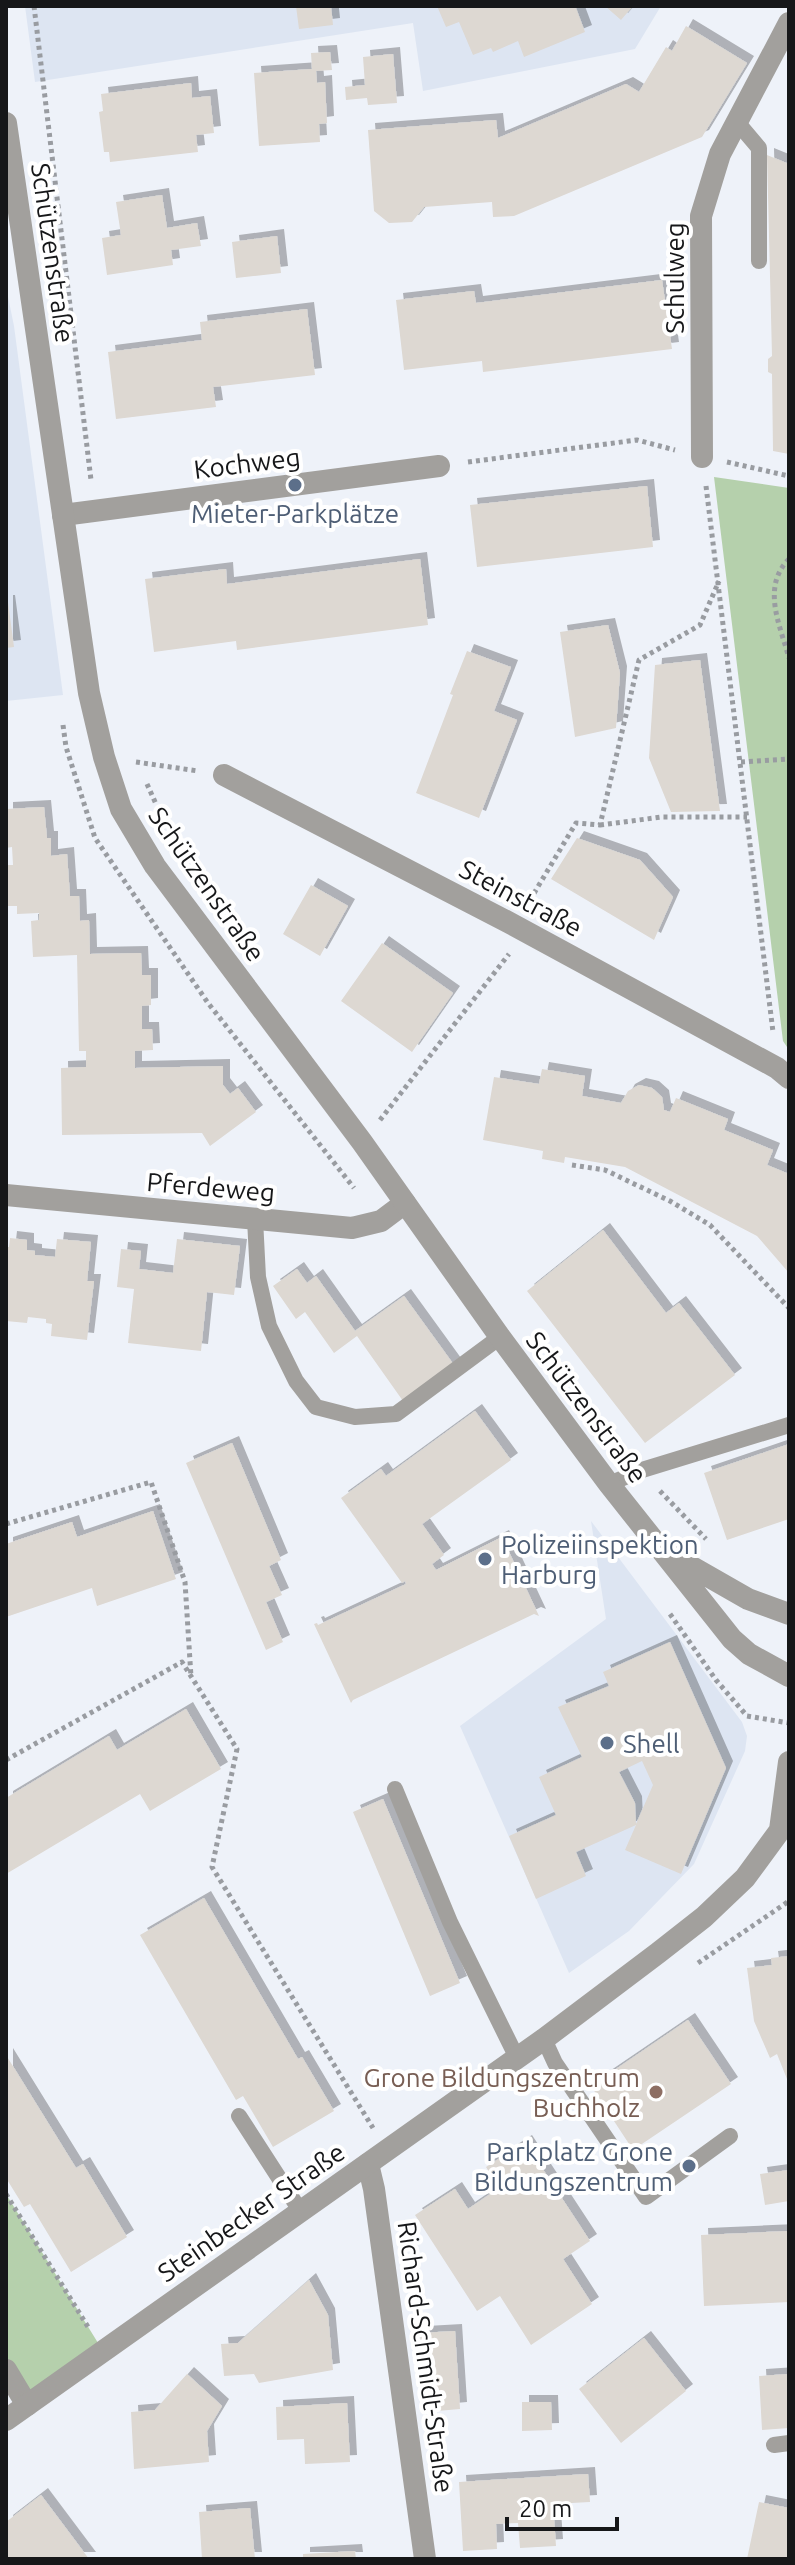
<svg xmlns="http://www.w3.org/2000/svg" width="795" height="2565" font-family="Ubuntu,sans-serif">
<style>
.built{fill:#dde5f2}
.green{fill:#b5d0ac}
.building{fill:#ddd8d2;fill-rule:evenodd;filter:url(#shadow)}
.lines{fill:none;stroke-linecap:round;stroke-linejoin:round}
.path{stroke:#999ca1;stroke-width:5;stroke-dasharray:4 4;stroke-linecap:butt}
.service{stroke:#a2a09d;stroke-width:16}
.minor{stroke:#a2a09d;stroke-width:22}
.tertiary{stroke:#a2a09d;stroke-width:22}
.service-dot{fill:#5c6f8a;stroke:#fff;stroke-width:3}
.education-dot{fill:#8d6e63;stroke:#fff;stroke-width:3}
.labels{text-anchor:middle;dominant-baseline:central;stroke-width:8;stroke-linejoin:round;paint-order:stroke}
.street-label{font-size:26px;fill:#161719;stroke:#fff}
.service-label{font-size:26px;fill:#4e5e75;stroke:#fff;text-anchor:start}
.education-label{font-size:26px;fill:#785e54;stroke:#fff;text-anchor:end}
</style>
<defs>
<filter id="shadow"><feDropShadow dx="7" dy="-7" stdDeviation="0" flood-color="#0004"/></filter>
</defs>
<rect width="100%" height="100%" fill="#eef2f9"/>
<path class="built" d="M25 6H661L635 49 423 91 413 23 35 82Z
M6 287 14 326 63 695 6 701Z
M591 1521 742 1722 747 1736 745 1751 694 1864 629 1931 569 1973 460 1726 606 1619Z"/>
<path class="green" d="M714 477 789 488V1050L783 1041Z
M6 2194 103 2351 27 2405 6 2370Z"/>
<path class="building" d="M296 6H331L333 25 299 29Z
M437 6H581L576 8 585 32 524 57 518 41 493 52 491 48 473 55 459 22 446 27Z
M605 6H633L621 20Z
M686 26 747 63 702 137 514 216 493 217 492 202 424 207 412 222 389 223 374 211 368 130 496 120 498 138 626 84 639 92 666 47 672 51Z
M330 52 332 70 316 71 317 83 325 82 327 123 319 124 320 142 259 146 254 73 312 69 311 53Z
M393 54 397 103 368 105 367 98 346 100 345 87 365 85 363 57Z
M191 83 192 98 210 96 214 133 196 135 198 152 110 162 109 152H104L99 112 103 111 101 94Z
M767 155 789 164V454L773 451 772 374 768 372V359L772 356Z
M162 195 167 228 197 223 201 246 171 250 173 265 107 275 102 238 121 235 116 202Z
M277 236 281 273 236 278 232 242Z
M662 280 672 349 483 372 482 361 404 370 396 300 474 291 476 303Z
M307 309 315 375 213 387 216 407 116 419 108 352 202 340 200 322Z
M647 486 653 547 477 567 470 505Z
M420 559 428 625 237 650 236 641 154 652 145 579 226 569 227 584Z
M6 602H8L14 647 6 648Z
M608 625 620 673 616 728 575 737 560 632Z
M467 651 511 667 494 711 517 720 479 818 416 793 453 695 450 694Z
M700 660 720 811 671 812 649 758 655 665Z
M44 807 47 838H51V856L67 854 70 896H79L80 921 89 920 90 954 141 953 142 975H151V1005L142 1006V1029H152L153 1050 135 1051V1068L223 1066V1085L230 1094 238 1088 256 1112 210 1146 202 1133 62 1135 61 1068 86 1067V1051H79L77 955 33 957 31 921 39 920V913L17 914V906H6V865H13L12 847 6 848V809Z
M577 838 640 860 673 897 654 940 551 879Z
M311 885 348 906 320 956 283 934Z
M382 943 453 993 412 1052 341 1001Z
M542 1069 585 1076 582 1096 621 1103 628 1091 639 1085 652 1088 662 1097 664 1110 670 1112 676 1098 728 1119 724 1130 773 1150 767 1165 789 1174V1273L757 1236 625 1167 565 1157 564 1163 542 1159 543 1151 483 1140 494 1077 539 1084Z
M603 1230 666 1313 679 1303 735 1375 645 1443 527 1291Z
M10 1238 27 1240V1250L35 1251V1255L55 1257 57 1239 91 1242 87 1281H94L87 1340 51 1336 52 1324 46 1323V1319L28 1317 27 1323 6 1321V1247H9Z
M177 1239 240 1246 234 1295 207 1292 201 1351 128 1343 134 1289 117 1287 121 1249 141 1251 139 1269 173 1273Z
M297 1269 307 1283 316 1276 355 1331 404 1296 454 1365 403 1401 357 1336 334 1353 305 1312 296 1319 273 1286Z
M475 1411 511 1460 422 1524 444 1555 432 1564 436 1570 502 1537 539 1616 534 1614 353 1700 351 1703 314 1624 317 1623 318 1625 406 1584 405 1581 402 1583 341 1498 381 1469 386 1476Z
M232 1443 281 1560 269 1566 282 1595 266 1602 283 1642 266 1650 186 1463Z
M789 1444V1519L727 1540 704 1473Z
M153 1511 176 1579 97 1606 92 1588 6 1617V1544L72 1522 77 1537Z
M670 1642 726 1768 681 1874 625 1850 636 1825 576 1852 586 1876 536 1899 509 1836 556 1815 539 1777 582 1757 558 1707 609 1686 603 1672ZM642 1761 653 1785 636 1824 635 1803 619 1772Z
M186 1709 221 1769 150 1811 140 1794 6 1874V1798L109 1736 117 1750Z
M383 1799 460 1983 430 1996 353 1812Z
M204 1898 298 2059 302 2057 334 2111 273 2147 243 2096 236 2100 140 1935Z
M789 1956V2084L777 2054 770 2058 754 2021 747 1968 772 1965 771 1958Z
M688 2020 731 2084 633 2150 591 2086Z
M6 2055 76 2168 83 2164 127 2237 71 2272 30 2204 24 2207 6 2178Z
M525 2142 590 2241 563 2259 592 2304 531 2345 500 2296 477 2311 415 2215 455 2189 468 2209 499 2188 486 2167Z
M789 2170V2201L765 2205 760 2174Z
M789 2231V2302L704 2306 701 2235Z
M309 2280 328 2315 333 2370 259 2383 254 2374 224 2376 221 2344 238 2343Z
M455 2331 460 2409 426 2412 420 2333Z
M644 2338 686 2391 621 2443 579 2389Z
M187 2374 222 2406 207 2431 209 2462 134 2469 131 2412 155 2410Z
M789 2374V2428L762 2430 759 2376Z
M522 2402H551L552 2430 522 2431Z
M347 2403 350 2462 305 2464 304 2439 277 2440 276 2407Z
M588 2474 590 2502 553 2504 556 2546 520 2548 518 2523 496 2524 497 2549 463 2551 459 2482Z
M41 2495 89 2559H6V2522Z
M759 2502 789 2508V2559H747Z
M250 2508 255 2559H202L199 2512Z
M355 2551 356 2559H303V2554Z"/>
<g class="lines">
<path class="path" d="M34 6 91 480
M468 462 637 440 675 450
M727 462 789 476
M706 486 773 1032
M789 559C761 587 780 625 789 658
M63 725 66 747 95 838 208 1003 354 1188
M136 762 198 771
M741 762 789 759
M147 784 156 804
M600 825 662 817H747
M530 900 576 823 600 825 639 660 700 625 719 581
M380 1120 509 954
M572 1165 605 1170 670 1201 710 1225 789 1308
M660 1491 706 1539
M6 1524 151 1482 185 1582 191 1677
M670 1614 716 1680 747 1716 789 1723
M6 1760 182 1662 237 1749 212 1867 373 2128
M698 1963 789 1901
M6 2194 88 2327"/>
<path class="service" d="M737 122 759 148V261
M255 1219 258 1277 269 1326 296 1381 316 1407 355 1417 396 1414 500 1337
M609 1484 642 1470 789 1425
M395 1789 450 1922 517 2058
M544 2039 555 2063 646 2197 730 2136
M239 2116 301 2212
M774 2445 789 2443"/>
<path class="minor" d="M702 457 701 216 720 154 789 23
M63 515 439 466
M224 775 508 922 777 1068 789 1078
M6 1195 352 1228 381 1221 405 1203
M368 2164 374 2189 425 2559
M6 2370 27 2405"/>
<path class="tertiary" d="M6 123 89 693 104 757 121 809 155 866 362 1142 500 1337 609 1484 732 1639 749 1654 789 1676
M671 1555 748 1599 789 1614
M780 1830 789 1762
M6 2420 544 2039 658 1953 704 1917 745 1878 789 1818"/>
</g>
<g class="service-dot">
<circle cx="295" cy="485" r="8"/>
<circle cx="485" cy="1559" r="8"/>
<circle cx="607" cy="1743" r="8"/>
<circle cx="689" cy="2166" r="8"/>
</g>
<circle class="education-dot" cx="656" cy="2092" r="8"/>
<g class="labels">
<g class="street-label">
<text transform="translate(53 253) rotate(82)">Schützenstraße</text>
<text transform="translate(674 278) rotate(-90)">Schulweg</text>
<text transform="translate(247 463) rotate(-7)">Kochweg</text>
<text transform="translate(207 884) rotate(55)">Schützenstraße</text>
<text transform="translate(521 898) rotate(28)">Steinstraße</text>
<text transform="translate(211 1187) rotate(5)">Pferdeweg</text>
<text transform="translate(587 1407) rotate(53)">Schützenstraße</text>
<text transform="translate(251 2212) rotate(-35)">Steinbecker Straße</text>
<text transform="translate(426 2357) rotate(82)">Richard-Schmidt-Straße</text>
</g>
<g class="service-label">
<text x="295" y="513" text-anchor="middle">Mieter-Parkplätze</text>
<text x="501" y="1544">Polizeiinspektion<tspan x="501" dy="30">Harburg</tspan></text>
<text x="623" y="1743">Shell</text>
<text x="673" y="2151" text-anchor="end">Parkplatz Grone<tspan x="673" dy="30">Bildungszentrum</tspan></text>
</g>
<g class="education-label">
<text x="640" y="2077">Grone Bildungszentrum<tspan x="640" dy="30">Buchholz</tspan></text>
</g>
</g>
<rect width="795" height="2565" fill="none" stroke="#161719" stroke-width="16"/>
<path d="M507 2517v12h110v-12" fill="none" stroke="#161719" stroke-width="4"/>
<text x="519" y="2517" font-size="24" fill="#161719" stroke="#ffffff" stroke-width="6" paint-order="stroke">20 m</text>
</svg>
